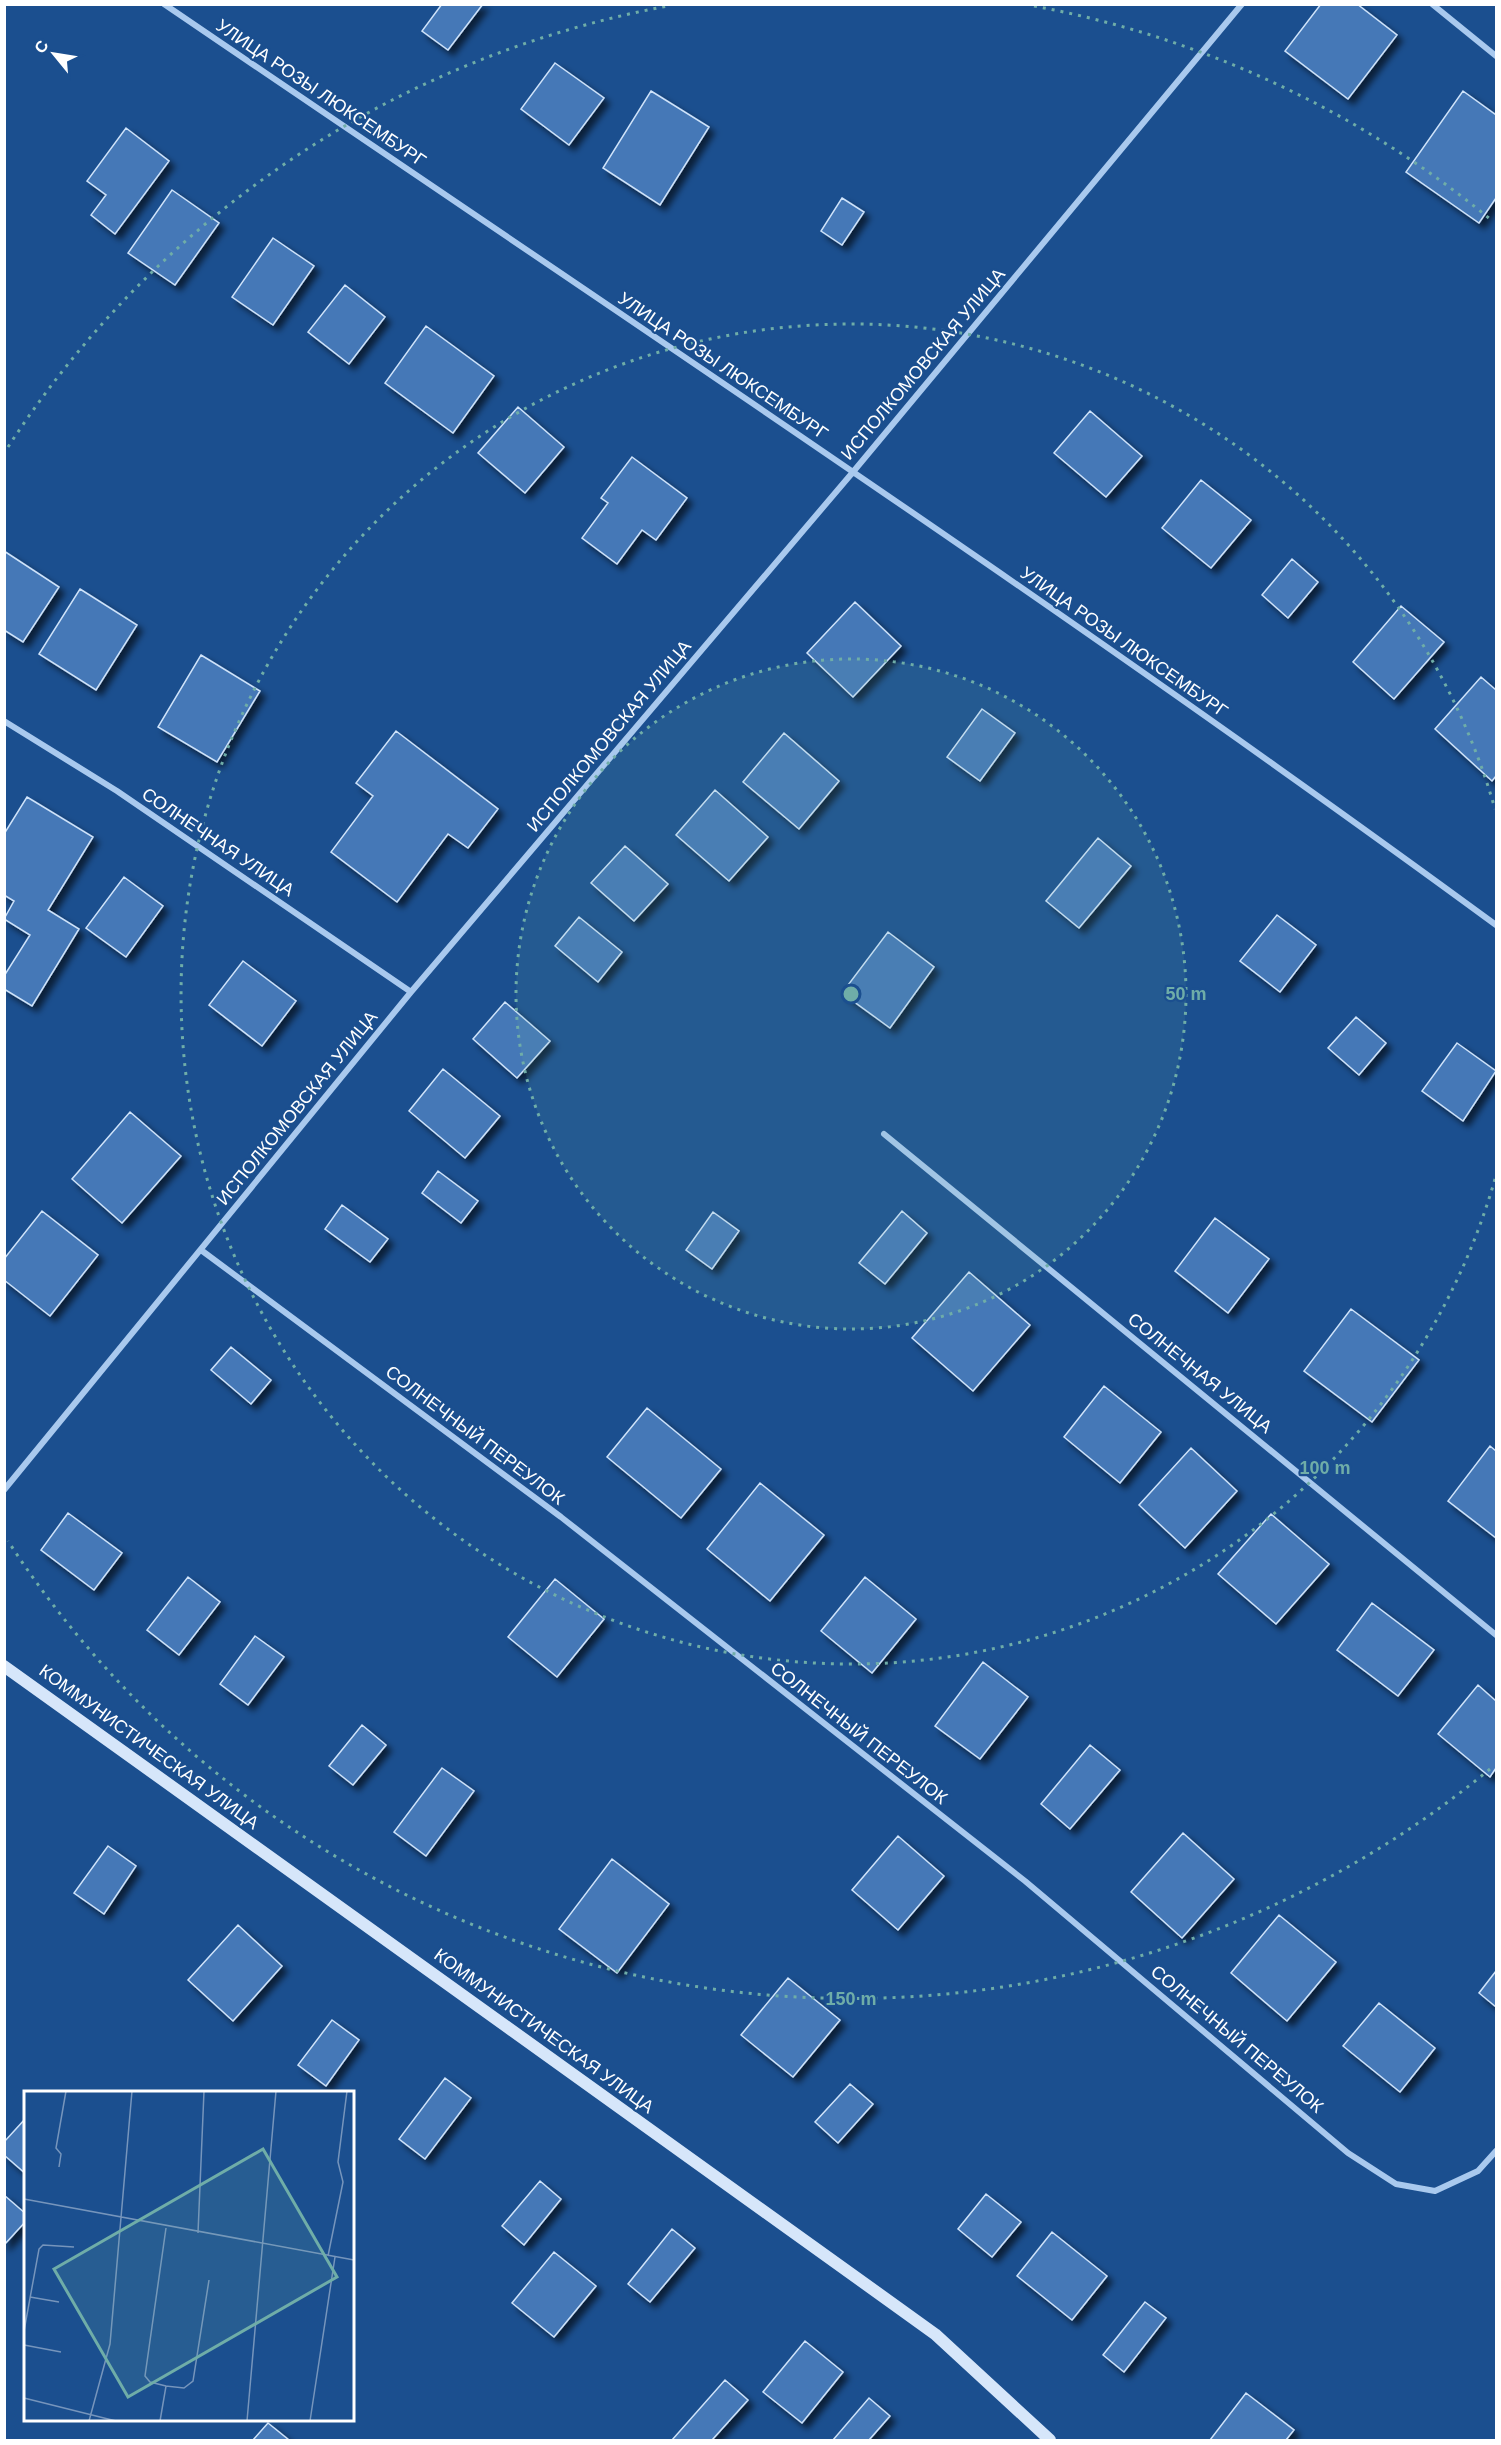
<svg xmlns="http://www.w3.org/2000/svg" width="1501" height="2445" font-family="Helvetica,sans-serif">
<style>
.building{fill:#4478b7;stroke:#cfe3fa;stroke-width:1.5;filter:url(#shadow)}
.lines{fill:none;stroke-linecap:round;stroke-linejoin:round}
.street{stroke:#a9c9ee;stroke-width:6}
.secondary{stroke:#d6e6fa;stroke-width:12}
.ring{fill:none;stroke:#6fada8;stroke-width:3;stroke-dasharray:3 6}
.labels{text-anchor:middle;dominant-baseline:central;stroke-width:4.5;stroke-linejoin:round;paint-order:stroke}
.street-label{font-size:18px;fill:#fff;stroke:#1b4f8f}
.inset-road{fill:none;stroke:#7695bc;stroke-width:1.5}
.view{fill:#6fada8;fill-opacity:0.15;stroke:#6fada8;stroke-width:3}
.inset-edge{fill:none;stroke:#fff;stroke-width:3}
.centre{fill:#6fada8;stroke:#1b4f8f;stroke-width:3}
.ring-label{font-size:18px;text-anchor:middle;font-weight:bold;fill:#6fada8;stroke:#1b4f8f;stroke-width:4.5;stroke-linejoin:round;paint-order:stroke}
</style>
<defs>
<filter id="shadow"><feDropShadow dx="5.5" dy="5.5" stdDeviation="3" flood-color="#0009"/></filter>
</defs>
<rect width="100%" height="100%" fill="#1b4f8f"/>
<path class="building" d="M442 4H483L448 50 422 31Z
M1321 4H1357L1397 35 1348 99 1285 51Z
M555 63 604 98 569 145 521 109Z
M651 91 709 127 660 205 603 168Z
M1463 91 1496 115V198L1479 223 1406 172Z
M126 128 169 161 115 234 91 215 106 195 87 181Z
M172 190 219 223 175 285 128 253Z
M842 198 864 212 842 245 821 231Z
M273 238 314 266 273 325 232 297Z
M345 285 385 317 349 364 308 332Z
M426 326 494 376 453 433 385 383Z
M518 407 564 447 525 493 478 453Z
M1090 411 1142 456 1106 497 1054 453Z
M632 457 687 498 656 540 642 530 617 564 582 538 608 503 601 498Z
M1201 480 1251 520 1211 568 1162 528Z
M4 551 59 587 23 642 4 630Z
M1292 559 1318 582 1288 618 1262 595Z
M80 589 137 625 96 690 39 654Z
M855 602 901 646 853 697 807 653Z
M1401 606 1444 642 1394 699 1353 662Z
M201 655 260 691 217 762 158 727Z
M1481 677 1496 690V776L1492 781 1435 729Z
M982 709 1015 733 980 781 947 757Z
M396 731 498 809 468 848 448 834 397 902 331 852 373 796 356 783Z
M784 733 839 781 799 829 743 782Z
M715 790 768 837 729 881 676 835Z
M27 797 93 837 48 910 79 929 32 1006 4 989V976L30 935 4 919 14 901 4 895V834Z
M1098 838 1131 866 1079 928 1046 901Z
M625 846 668 884 634 921 591 883Z
M124 877 163 906 126 957 86 928Z
M1277 915 1316 945 1280 992 1240 961Z
M579 917 622 952 598 982 555 946Z
M888 932 934 967 890 1028 842 993Z
M243 961 296 1001 262 1046 209 1005Z
M505 1002 550 1041 517 1078 473 1039Z
M1356 1017 1386 1043 1359 1075 1328 1048Z
M1457 1043 1496 1071 1463 1121 1422 1091Z
M443 1069 500 1116 465 1158 409 1111Z
M130 1112 181 1156 122 1223 72 1179Z
M438 1171 478 1201 461 1223 422 1193Z
M342 1205 388 1239 370 1262 325 1229Z
M42 1211 98 1255 50 1316 4 1280V1259Z
M902 1211 927 1233 885 1284 859 1263Z
M713 1212 739 1231 712 1269 686 1250Z
M1215 1218 1269 1259 1228 1313 1175 1271Z
M969 1272 1030 1325 973 1391 912 1338Z
M1351 1309 1419 1360 1372 1422 1304 1371Z
M231 1347 271 1380 251 1404 211 1370Z
M1104 1386 1161 1432 1120 1483 1064 1437Z
M647 1408 721 1469 681 1518 607 1457Z
M1490 1446 1496 1451V1538L1448 1501Z
M1191 1448 1237 1491 1185 1548 1139 1505Z
M760 1483 824 1535 770 1601 707 1549Z
M68 1513 122 1553 94 1590 41 1550Z
M1271 1514 1329 1564 1276 1624 1218 1574Z
M188 1577 220 1602 179 1655 147 1630Z
M865 1577 916 1619 872 1673 821 1631Z
M555 1579 604 1619 557 1677 508 1637Z
M1372 1603 1434 1650 1398 1696 1337 1650Z
M255 1636 284 1657 248 1705 220 1684Z
M983 1662 1028 1697 980 1759 935 1726Z
M1478 1685 1496 1701V1768L1490 1777 1438 1734Z
M362 1725 386 1745 353 1785 329 1766Z
M1090 1745 1120 1770 1070 1829 1041 1804Z
M442 1768 474 1791 426 1856 394 1832Z
M1183 1833 1234 1879 1182 1938 1131 1892Z
M898 1836 944 1876 898 1930 852 1890Z
M108 1846 136 1866 104 1914 74 1893Z
M612 1859 669 1904 617 1973 559 1929Z
M1279 1915 1336 1962 1287 2021 1231 1973Z
M238 1925 282 1966 233 2021 188 1980Z
M1496 1971V2007L1479 1993Z
M788 1978 840 2020 793 2077 741 2035Z
M1379 2003 1435 2048 1400 2092 1343 2046Z
M332 2020 359 2040 326 2086 298 2065Z
M445 2078 471 2098 425 2159 399 2139Z
M850 2084 873 2104 838 2143 815 2122Z
M26 2118V2174L4 2155V2142Z
M540 2181 561 2199 524 2245 502 2226Z
M986 2194 1021 2222 992 2257 958 2229Z
M4 2195 26 2214V2221L4 2245Z
M672 2229 695 2248 650 2302 628 2284Z
M1052 2232 1107 2276 1072 2320 1017 2276Z
M554 2252 596 2286 554 2337 512 2303Z
M1145 2302 1166 2318 1124 2372 1103 2355Z
M805 2341 843 2372 802 2423 763 2392Z
M725 2380 748 2400 712 2440H672Z
M1246 2393 1294 2430 1286 2440H1210Z
M869 2398 890 2416 869 2440H833Z
M268 2423 289 2440H253Z"/>
<g class="lines">
<path class="street" d="M164 4C610 308 1061 606 1496 925
M1432 4 1496 56
M4 721 117 791 411 992
M884 1134 1496 1635
M201 1250 561 1517 1025 1881 1348 2153 1396 2184 1435 2191 1478 2171 1496 2151
M4 1490 411 992 853 472 1242 4"/>
<path class="secondary" d="M4 1666 935 2334 1050 2440"/>
</g>
<circle cx="851" cy="994" r="335" fill="#6fada8" fill-opacity=".12"/>
<g class="ring">
<circle cx="851" cy="994" r="335"/>
<path d="M1495 1179A670 670 0 1 1 1495 809"/>
<path d="M1490 1769A1005 1005 0 0 1 8 1541M8 447A1005 1005 0 0 1 668 6M1034 6A1005 1005 0 0 1 1490 219"/>
</g>
<g class="labels">
<g class="street-label">
<text transform="translate(321 93) rotate(34)">УЛИЦА РОЗЫ ЛЮКСЕМБУРГ</text>
<text transform="translate(923 364) rotate(-50)">ИСПОЛКОМОВСКАЯ УЛИЦА</text>
<text transform="translate(723 366) rotate(34)">УЛИЦА РОЗЫ ЛЮКСЕМБУРГ</text>
<text transform="translate(1124 642) rotate(35)">УЛИЦА РОЗЫ ЛЮКСЕМБУРГ</text>
<text transform="translate(609 736) rotate(-50)">ИСПОЛКОМОВСКАЯ УЛИЦА</text>
<text transform="translate(218 842) rotate(34)">СОЛНЕЧНАЯ УЛИЦА</text>
<text transform="translate(297 1108) rotate(-51)">ИСПОЛКОМОВСКАЯ УЛИЦА</text>
<text transform="translate(1200 1373) rotate(39)">СОЛНЕЧНАЯ УЛИЦА</text>
<text transform="translate(475 1435) rotate(37)">СОЛНЕЧНЫЙ ПЕРЕУЛОК</text>
<text transform="translate(859 1733) rotate(38)">СОЛНЕЧНЫЙ ПЕРЕУЛОК</text>
<text transform="translate(149 1747) rotate(36)">КОММУНИСТИЧЕСКАЯ УЛИЦА</text>
<text transform="translate(544 2031) rotate(36)">КОММУНИСТИЧЕСКАЯ УЛИЦА</text>
<text transform="translate(1237 2039) rotate(40)">СОЛНЕЧНЫЙ ПЕРЕУЛОК</text>
</g>
</g>
<g transform="translate(24 2091)">
<rect width="330" height="330" fill="#1b4f8f"/>
<path class="inset-road" d="M35 76 37 63 32 57 42 0M0 108 330 169M174 142 180 0M304 165 319 91 314 71 323 0M6 206 35 211M0 240 15 158 19 154 50 156M0 254 37 261M142 295 126 291 121 285 142 137M0 307 92 330M65 330 86 253 108 0M136 330 142 295 160 297 169 290 185 189M223 330 252 0M286 330 311 166"/>
<path class="view" d="M239 58 313 186 104 306 30 178Z"/>
<rect width="330" height="330" class="inset-edge"/>
</g>
<circle cx="851" cy="994" r="9" class="centre"/>
<g class="ring-label">
<text x="1186" y="1000">50 m</text>
<text x="1325" y="1474">100 m</text>
<text x="851" y="2005">150 m</text>
</g>
<rect width="1501" height="2445" fill="none" stroke="#ffffff" stroke-width="12"/>
<g transform="translate(54 54) rotate(300)" stroke="#1b4f8f" stroke-width="4.5" paint-order="stroke">
<path d="M0-4.5L10 22L0 15L-10 22Z" fill="#ffffff"/>
<text y="-9" font-size="16" font-weight="bold" text-anchor="middle" fill="#ffffff">С</text>
</g>
</svg>
